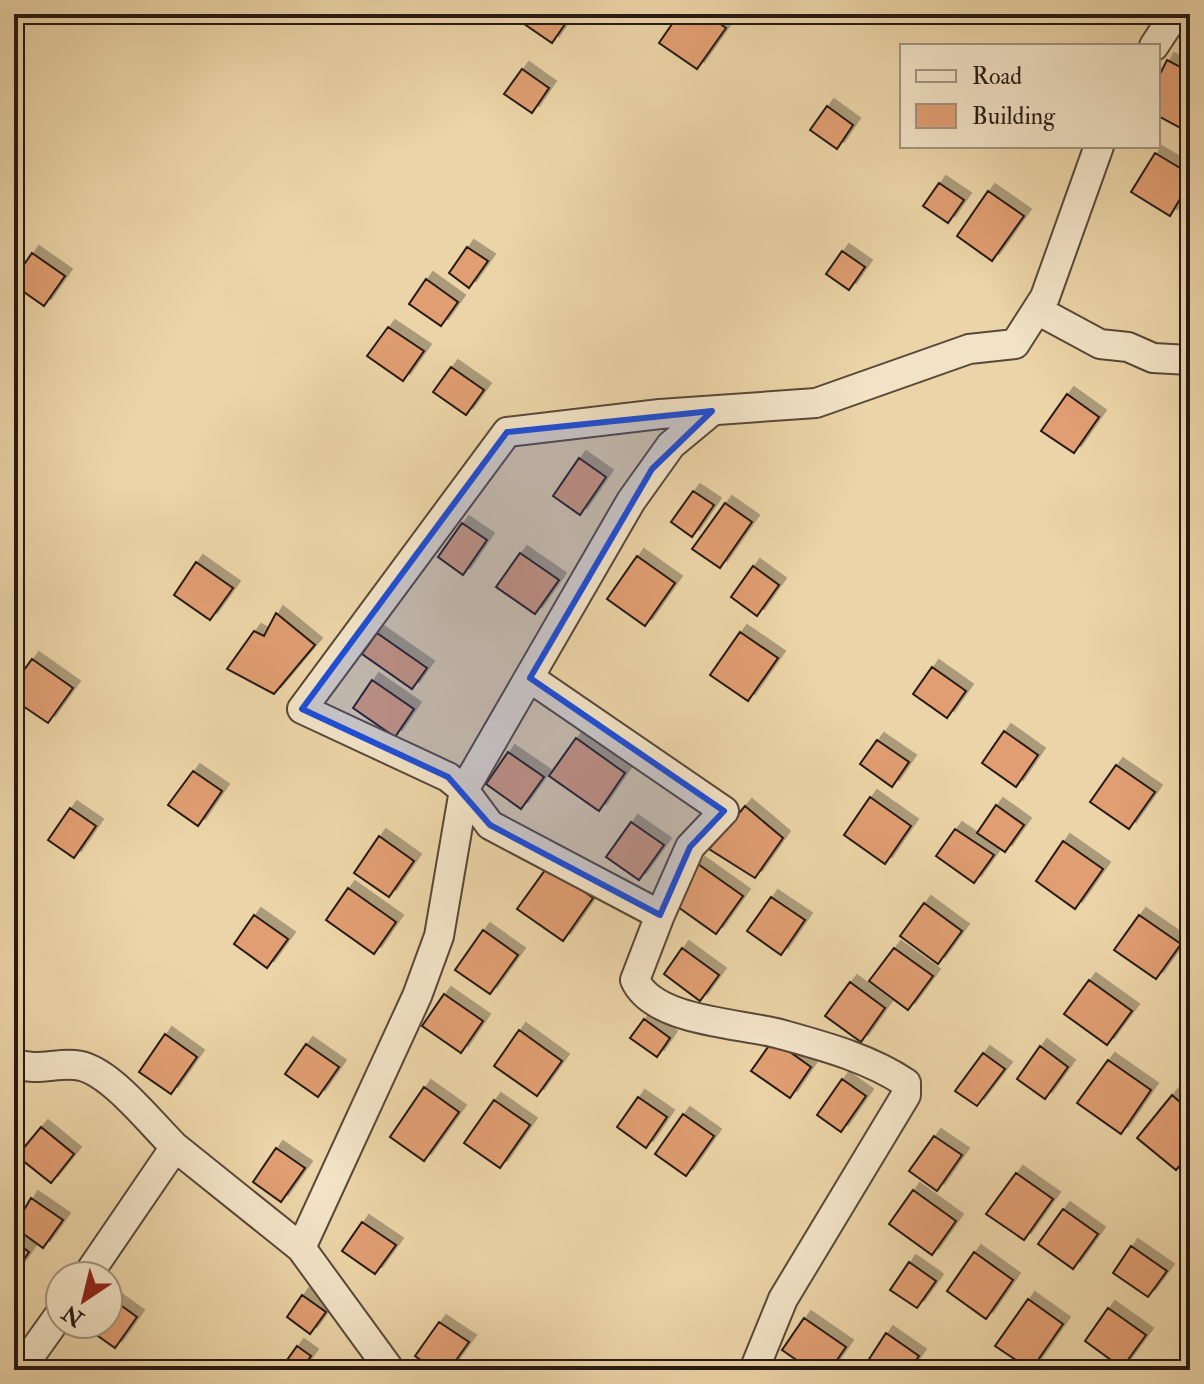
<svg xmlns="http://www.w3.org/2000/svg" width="1204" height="1384" font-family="'IM FELL Double Pica',serif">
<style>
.building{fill:#e09e72;stroke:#271a14;stroke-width:2;filter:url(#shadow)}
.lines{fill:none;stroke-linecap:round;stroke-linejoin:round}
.street-casing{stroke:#584839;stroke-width:32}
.street{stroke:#f2e3c6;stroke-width:28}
.marked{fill:#1d4ed8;fill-opacity:0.2;stroke:#1d4ed8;stroke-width:6;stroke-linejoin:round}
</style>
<defs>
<filter id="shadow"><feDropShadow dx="7" dy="-7" stdDeviation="0" flood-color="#0004"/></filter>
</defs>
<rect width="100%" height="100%" fill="#ebd4a7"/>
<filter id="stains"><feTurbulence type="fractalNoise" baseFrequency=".0025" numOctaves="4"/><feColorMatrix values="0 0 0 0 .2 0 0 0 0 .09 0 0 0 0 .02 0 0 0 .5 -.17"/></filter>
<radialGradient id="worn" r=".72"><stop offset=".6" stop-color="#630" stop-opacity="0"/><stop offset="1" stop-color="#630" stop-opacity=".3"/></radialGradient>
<path class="building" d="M516 14H572L552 43 514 17Z
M679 14H706L726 28 697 69 659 43Z
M1167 60 1190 72V118L1184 130 1158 116V78Z
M522 69 549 88 532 113 504 94Z
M827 106 853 125 837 149 810 130Z
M1155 153 1190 174V182L1170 216 1131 192Z
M939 183 964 200 948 223 923 206Z
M988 191 1024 216 992 261 957 236Z
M467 247 488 261 469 288 449 273Z
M842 251 865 267 849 290 826 274Z
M32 253 65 276 44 306 14 285V279Z
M426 279 458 302 441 326 409 304Z
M388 327 424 351 403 381 367 356Z
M451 367 484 390 466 415 433 392Z
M1067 394 1099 417 1074 453 1041 431Z
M579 458 606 477 580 515 553 496Z
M693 491 714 505 692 537 671 522Z
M725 503 752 522 720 568 692 549Z
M462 523 487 540 463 575 438 557Z
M520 553 559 580 535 614 496 587Z
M637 556 675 583 645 626 607 599Z
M196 562 233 588 210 620 174 595Z
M753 566 779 585 757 616 731 597Z
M276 613 315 645 274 694 227 669 254 631 264 636Z
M740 632 778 658 748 701 710 675Z
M377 633 427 668 412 689 362 654Z
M32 659 73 688 48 723 14 700V684Z
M932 667 966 691 947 718 913 694Z
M372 680 414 709 395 737 353 708Z
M1004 731 1038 755 1016 787 982 763Z
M576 738 625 773 599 811 549 776Z
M877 740 909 762 892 787 860 764Z
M508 752 544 777 521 809 486 784Z
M1116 765 1155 792 1129 829 1090 802Z
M193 771 222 791 198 826 168 805Z
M870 797 911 826 885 864 844 835Z
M996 805 1024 825 1005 852 977 833Z
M745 806 783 838 755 878 709 849Z
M70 808 96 826 74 858 48 840Z
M631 822 664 845 639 880 606 857Z
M955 829 994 855 974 883 936 856Z
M379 836 414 861 389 897 354 873Z
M1063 841 1103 869 1075 909 1036 881Z
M698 864 743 896 716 934 671 902Z
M548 866 593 898 563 941 517 909Z
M348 888 396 922 374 954 326 920Z
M771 897 805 920 781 955 747 931Z
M924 903 962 931 938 964 900 936Z
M254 915 288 939 267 968 234 944Z
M1139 915 1181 944 1156 979 1114 950Z
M483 930 518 955 490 994 455 970Z
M682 948 719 975 700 1001 664 974Z
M894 948 933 976 908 1010 869 981Z
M1089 980 1132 1011 1107 1045 1064 1014Z
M850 982 885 1008 861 1042 825 1016Z
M444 994 483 1021 461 1053 422 1026Z
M644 1019 670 1038 657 1057 630 1038Z
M519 1030 562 1061 537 1096 494 1066Z
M165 1034 197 1057 171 1094 139 1072Z
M773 1040 811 1067 790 1098 751 1071Z
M306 1044 339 1067 318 1097 285 1074Z
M1040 1046 1068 1067 1045 1099 1017 1079Z
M983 1053 1005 1069 977 1106 955 1091Z
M1108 1060 1151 1090 1121 1134 1077 1103Z
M842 1079 866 1096 841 1132 817 1115Z
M424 1087 459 1112 424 1161 390 1137Z
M1172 1095 1190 1111V1154L1176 1170 1137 1138Z
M638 1097 667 1117 646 1148 617 1127Z
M494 1100 530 1125 500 1168 464 1143Z
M683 1114 714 1136 686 1176 655 1154Z
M41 1127 74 1154 51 1183 17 1156Z
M934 1136 962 1155 937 1191 909 1171Z
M276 1148 305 1168 281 1202 253 1182Z
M1016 1173 1053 1199 1024 1240 986 1214Z
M913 1190 956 1221 932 1255 889 1224Z
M31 1198 63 1220 43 1248 14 1227Z
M1063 1209 1098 1234 1073 1269 1038 1244Z
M362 1222 396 1245 375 1274 342 1251Z
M14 1241 29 1252 14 1274Z
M1131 1246 1167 1271 1148 1297 1113 1273Z
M974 1252 1013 1280 986 1319 947 1291Z
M909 1262 936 1281 917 1308 890 1290Z
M302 1295 326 1312 310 1334 287 1317Z
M108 1296 137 1317 115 1348 84 1326 108 1324Z
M1028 1299 1063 1324 1031 1370 995 1346Z
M1108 1308 1146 1335 1122 1368 1085 1341Z
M804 1318 846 1347 830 1370H811L782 1350Z
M439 1322 469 1342 449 1370H435L415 1356Z
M886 1333 919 1356 909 1370H862Z
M297 1346 311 1356 301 1370H280Z"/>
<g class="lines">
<defs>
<path id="street" d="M1154 46 1175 14
M1037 310 1100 344 1128 347 1153 358 1190 360
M530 678 724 811 690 847 660 915
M14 1063C36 1072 54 1063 75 1065 108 1067 151 1124 175 1147
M301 1248 390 1370
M87 1276 175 1147 301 1248 417 996 439 936 464 790 631 501 671 445 712 411
M20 1370 60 1314
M754 1370 783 1299 906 1095V1083C869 1058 823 1046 780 1034 740 1023 654 1022 635 980L660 915 490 825 464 790 448 777 302 709 507 432 660 414 816 403 969 349 1015 344 1045 297 1099 146"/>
</defs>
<use href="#street" class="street-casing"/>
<use href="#street" class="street"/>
</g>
<path class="marked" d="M712 411 652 469 530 678 724 811 690 847 660 915 490 825 448 777 302 709 507 432Z"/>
<rect width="1204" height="1384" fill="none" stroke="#ebd4a7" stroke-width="48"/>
<rect x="16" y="16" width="1172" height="1352" fill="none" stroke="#271a14" stroke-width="4"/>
<rect x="24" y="24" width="1156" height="1336" fill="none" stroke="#271a14" stroke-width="2"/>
<rect x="900" y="44" width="260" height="104" fill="#f2e3c6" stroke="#a1937f" stroke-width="2"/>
<rect x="916" y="70" width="40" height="12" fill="#f2e3c6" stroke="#a1937f" stroke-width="2"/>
<text x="972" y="84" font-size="24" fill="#271a14">Road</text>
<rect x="916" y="104" width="40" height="24" fill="#e09e72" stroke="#a1937f" stroke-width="2"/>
<text x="972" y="124" font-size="24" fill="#271a14">Building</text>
<g transform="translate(84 1300) rotate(215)"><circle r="38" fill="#f2e3c6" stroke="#a1937f" stroke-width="2"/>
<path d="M0-6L14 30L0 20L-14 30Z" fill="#8f2418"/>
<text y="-12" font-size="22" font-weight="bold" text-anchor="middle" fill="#271a14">N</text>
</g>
<rect width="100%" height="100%" filter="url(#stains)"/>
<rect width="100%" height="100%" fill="url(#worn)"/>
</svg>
